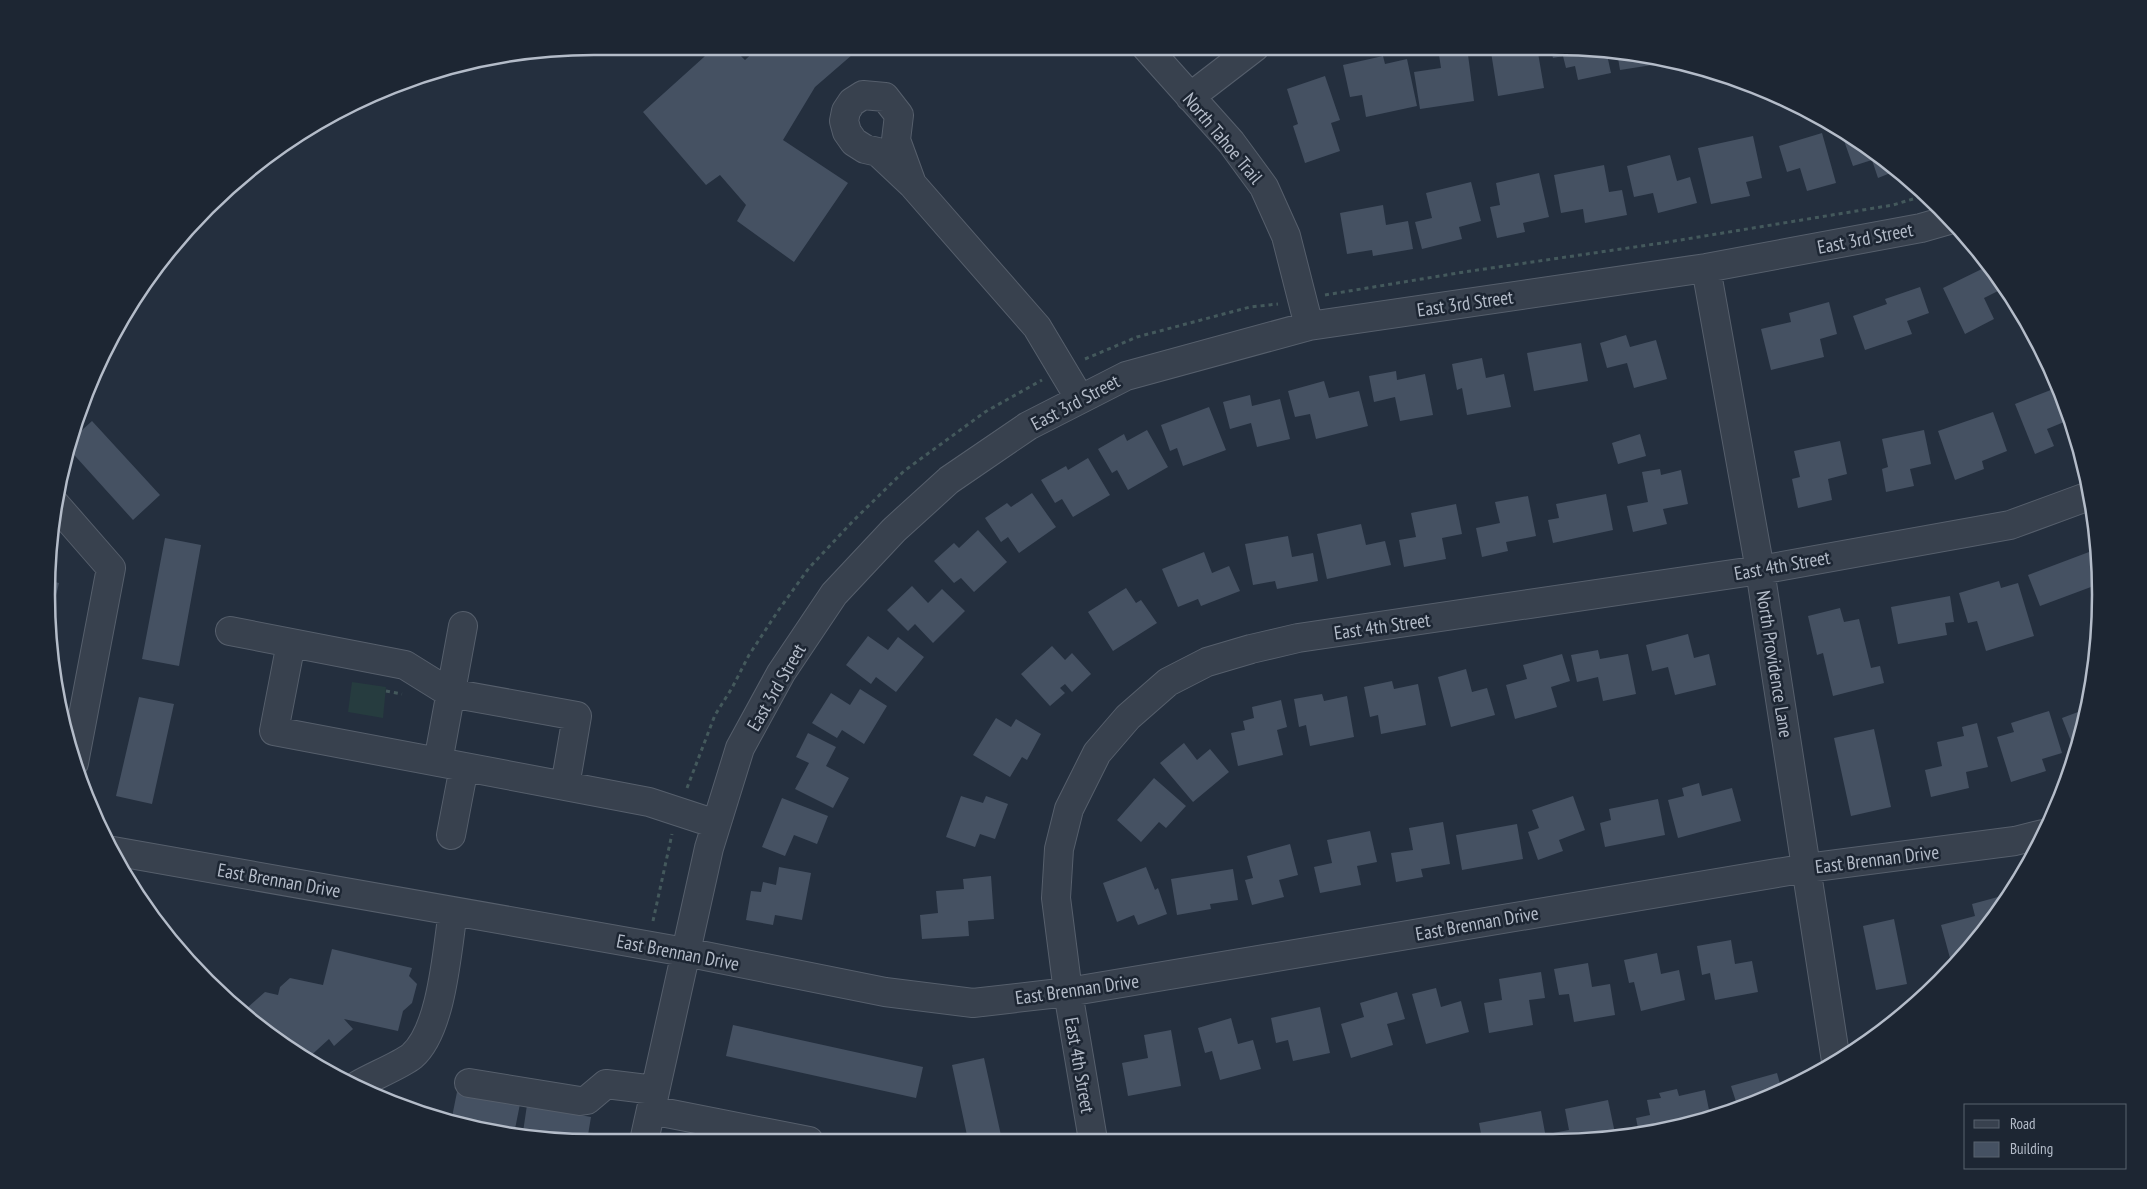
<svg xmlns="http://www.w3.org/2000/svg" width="2147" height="1189" font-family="'PT Sans Narrow',sans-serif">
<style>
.green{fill:#263c3f}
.building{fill:#455162}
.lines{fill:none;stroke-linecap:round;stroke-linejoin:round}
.minor-casing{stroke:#565f6c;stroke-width:30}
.path{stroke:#44595c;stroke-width:3;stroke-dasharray:4 4;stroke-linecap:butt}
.minor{stroke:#38414e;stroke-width:28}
.labels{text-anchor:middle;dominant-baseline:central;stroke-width:5;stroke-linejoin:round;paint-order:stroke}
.street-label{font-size:19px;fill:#b4bcc9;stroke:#1d2633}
.rim{fill:none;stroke:#b4bcc9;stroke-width:2.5}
</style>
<rect width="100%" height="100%" fill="#242f3e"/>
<path class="green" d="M352 682 386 687 383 718 348 712Z"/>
<path class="building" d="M713 46H731L745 60 760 46 859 47 860 48 815 87 783 140 848 183 794 262 737 221 746 205 720 175 706 185 643 112 704 57Z
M1467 47 1474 101 1420 109 1414 72 1441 68 1438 48Z
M1509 47H1537L1544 88 1498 96 1491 52Z
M1550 47H1588L1606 50 1611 73 1578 80 1575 66 1566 68 1563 56 1553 58Z
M1617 52 1664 60 1665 63 1620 70Z
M1383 56 1385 64 1407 59 1417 106 1366 117 1362 95 1350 97 1343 65Z
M1325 76 1340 120 1331 123 1340 151 1305 163 1293 126 1298 124 1287 89Z
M1822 133 1836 183 1807 191 1800 168 1787 172 1779 146Z
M1846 134 1898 170 1878 178 1872 160 1853 166 1842 135Z
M1753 136 1762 178 1746 182 1750 196 1711 204 1698 148Z
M1670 155 1677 181 1690 177 1697 203 1658 213 1653 193 1634 197 1627 166Z
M1604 165 1609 192 1622 190 1627 215 1585 223 1583 209 1561 213 1554 175Z
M1539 173 1549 217 1523 223 1525 232 1497 238 1490 207 1500 205 1496 183Z
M1471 182 1481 221 1459 227 1462 239 1422 249 1415 222 1432 218 1426 193Z
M1383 205 1386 225 1408 221 1413 249 1373 256 1372 250 1347 254 1340 213Z
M1990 265 2004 288 1984 298 1994 319 1965 334 1943 288Z
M1920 287 1929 313 1907 321 1912 334 1865 350 1853 316 1887 304 1885 299Z
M1829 302 1837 334 1820 339 1824 357 1771 370 1761 329 1791 322 1789 313Z
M1626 335 1630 347 1656 340 1667 379 1634 388 1627 363 1607 368 1600 343Z
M1581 343 1588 381 1534 391 1527 353Z
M1482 358 1486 378 1504 374 1511 407 1467 415 1462 388 1457 390 1452 364Z
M1396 371 1397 380 1425 374 1433 415 1400 421 1395 397 1374 402 1369 376Z
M1324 381 1329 398 1359 391 1368 426 1316 439 1310 414 1295 417 1288 391Z
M2056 388 2069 420 2047 429 2054 446 2035 454 2015 404Z
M1250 395 1252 406 1280 399 1290 439 1257 447 1251 423 1230 429 1223 402Z
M1209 407 1226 450 1183 466 1177 448 1170 451 1161 425Z
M1993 412 2007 451 1982 461 1984 469 1955 480 1938 431Z
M92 421 160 495 133 520 67 447 69 442Z
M1147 430 1168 467 1128 490 1117 470 1112 473 1098 449 1124 434 1127 441Z
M1924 430 1931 464 1910 469 1914 486 1886 492 1882 469 1888 467 1882 439Z
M1640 434 1646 456 1618 464 1612 443Z
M1840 441 1847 474 1828 479 1832 500 1798 508 1792 479 1800 477 1794 451Z
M1088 458 1110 495 1073 517 1062 499 1055 503 1041 480 1066 466 1068 470Z
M1660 469 1661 475 1681 470 1688 504 1663 509 1667 524 1633 532 1627 506 1648 502 1642 472Z
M1032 493 1056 527 1019 553 1008 537 1001 542 985 518 1007 503 1011 507Z
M1606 494 1613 530 1553 543 1548 520 1559 518 1556 504Z
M1528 496 1536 536 1506 542 1508 551 1482 557 1476 528 1500 523 1495 502Z
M1456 504 1462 534 1442 538 1446 559 1404 567 1399 540 1416 537 1411 513Z
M1361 524 1366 545 1385 541 1391 565 1327 579 1317 534Z
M978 530 1007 562 974 592 961 578 954 583 934 561 954 543 959 548Z
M1288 536 1292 557 1313 553 1318 581 1277 589 1275 581 1253 585 1245 544Z
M165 538 201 545 179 666 142 659Z
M1204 552 1212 573 1229 566 1240 591 1201 606 1198 599 1178 607 1162 569Z
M2089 552 2099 578V584L2040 606 2028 575Z
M47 580 59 583 48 630H47Z
M1999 581 2001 588 2018 583 2034 636 1986 651 1977 621 1968 623 1959 593Z
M912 586 928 603 942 589 965 611 933 643 915 624 908 631 887 610Z
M1126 588 1136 603 1141 600 1157 623 1113 651 1088 612Z
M1950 596 1954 622 1945 623 1947 635 1898 644 1891 607Z
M1840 608 1844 622 1859 619 1871 668 1880 666 1884 683 1833 696 1823 653 1817 655 1808 616Z
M1688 634 1694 658 1709 654 1716 685 1675 695 1668 667 1652 671 1646 645Z
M868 636 888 650 898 637 924 657 896 692 876 677 871 684 846 665Z
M1052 646 1065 660 1072 653 1091 674 1072 692 1065 684 1060 688 1065 693 1050 706 1021 674Z
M1598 650 1600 659 1628 654 1636 694 1603 701 1598 677 1577 682 1571 655Z
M1562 654 1570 681 1551 687 1557 707 1515 719 1506 685 1527 679 1523 665Z
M1466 669 1472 692 1487 688 1495 715 1451 727 1438 677Z
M1392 681 1394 689 1418 684 1426 725 1381 734 1378 715 1370 717 1364 687Z
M860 689 887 706 864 744 842 730 837 738 812 723 831 693 850 705Z
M1322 694 1324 701 1347 696 1354 737 1310 746 1306 725 1299 727 1294 699Z
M139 697 174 704 152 804 116 796Z
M1281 700 1287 727 1277 730 1283 755 1238 766 1231 733 1245 730 1243 721 1254 718 1252 707Z
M2086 709 2076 754 2062 718Z
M2049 711 2062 753 2042 759 2046 771 2011 782 1997 737 2014 732 2011 723Z
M996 718 1011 727 1016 719 1041 734 1027 760 1022 757 1010 777 973 755Z
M1977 723 1988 767 1966 772 1969 788 1931 797 1925 770 1942 766 1937 742 1964 736 1962 727Z
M1874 729 1891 807 1851 816 1834 738Z
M808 733 836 747 826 766 849 778 833 808 795 789 809 763 796 757Z
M1184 743 1197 760 1210 749 1229 772 1193 802 1160 763Z
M1154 778 1186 806 1166 828 1159 822 1141 842 1117 820Z
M1699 783 1702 796 1732 788 1741 821 1678 838 1668 800 1684 796 1682 788Z
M961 796 983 803 986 796 1008 804 995 839 980 834 975 847 946 837Z
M1573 796 1585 830 1559 840 1563 851 1538 860 1528 832 1539 828 1532 810Z
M782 798 828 816 817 844 794 835 785 856 762 847Z
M1658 799 1665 835 1605 847 1600 823 1611 820 1609 809Z
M1443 822 1450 864 1421 869 1423 877 1396 882 1391 853 1413 850 1409 828Z
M1517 824 1523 859 1462 870 1456 835Z
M1370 831 1377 862 1357 866 1361 885 1320 893 1314 867 1332 863 1327 840Z
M1290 844 1298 875 1279 880 1284 897 1252 905 1245 880 1253 878 1247 856Z
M779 867 811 873 802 920 775 915 773 925 746 920 751 891 761 892 763 882 776 885Z
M1146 867 1155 890 1158 888 1167 914 1138 925 1134 915 1117 922 1103 883Z
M1233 869 1238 900 1210 904 1211 909 1177 915 1171 879Z
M991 876 994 919 968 921 969 936 922 939 920 915 938 913 936 891 964 889 963 879Z
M1998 897 2000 906 1966 954 1950 958 1941 925 1975 916 1972 904Z
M1894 919 1907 984 1876 990 1863 926Z
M1731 940 1735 964 1752 961 1758 992 1715 1000 1710 973 1702 975 1697 946Z
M332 949 412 968 409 976 417 984 412 1003 403 1011 398 1031 344 1019 353 1029 334 1046 329 1039 306 1060 261 1029 234 1005 247 1008 265 992 278 995 280 987 290 978 323 985Z
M1657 953 1661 974 1679 970 1685 1000 1641 1011 1634 982 1629 983 1624 960Z
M1588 963 1592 987 1610 984 1615 1015 1574 1022 1569 994 1559 995 1554 969Z
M1541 972 1545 998 1529 1000 1533 1025 1489 1033 1484 1003 1502 1000 1499 979Z
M1436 988 1441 1007 1461 1001 1469 1032 1426 1044 1412 994Z
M1397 992 1405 1019 1387 1024 1393 1045 1351 1058 1341 1024 1364 1017 1360 1003Z
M1320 1007 1330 1053 1293 1061 1288 1040 1276 1043 1271 1018Z
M1231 1018 1238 1044 1253 1040 1261 1069 1220 1080 1212 1051 1205 1053 1198 1028Z
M733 1025 923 1067 916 1098 726 1056Z
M1171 1030 1181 1086 1128 1096 1122 1063 1148 1058 1144 1035Z
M984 1058 1002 1140H968L952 1065Z
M1777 1073 1782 1091 1762 1101 1738 1108 1731 1086Z
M1677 1089 1679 1096 1705 1090 1710 1115 1639 1134 1636 1118 1650 1115 1647 1100 1661 1098 1659 1093Z
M457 1092 520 1104 515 1129 452 1117Z
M1608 1100 1616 1138H1554L1553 1133 1569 1130 1565 1109Z
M527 1105 591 1117 587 1141 576 1142 523 1132Z
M1541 1111 1546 1138 1482 1139 1479 1123Z"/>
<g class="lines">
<defs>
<path id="minor" d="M1146 47 1231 142 1264 187 1286 236 1309 326
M1190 97 1255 47
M912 184 896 140 899 115 885 97 863 95 852 102 846 111 844 121 847 132 854 142 865 149 878 152 912 184 1037 327 1080 399
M1706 268 1760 570 1836 1061
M56 505 111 568 74 763
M230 631 405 665 450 693 577 716 565 786 649 802 716 824
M291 643 274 731 565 786
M438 762 463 626
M451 835 464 767
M113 851 685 952 885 992 973 1003 1068 992 1807 868 2015 841 2043 834
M469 1083 580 1101 587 1100 606 1084 655 1090
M358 1085C371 1077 401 1065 412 1056 442 1030 447 951 453 911
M651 1110 809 1141
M1093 1140 1068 992 1056 898 1059 849 1069 809 1097 753 1128 717 1168 682 1207 662 1251 649 1298 638 1760 570 2010 525 2089 496
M644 1141 709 848 740 748 781 673 834 594 894 530 949 480 1028 426 1126 376 1309 326 1706 268 1921 228 1949 220"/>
</defs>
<use href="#minor" class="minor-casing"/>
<path class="path" d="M1325 295 1464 272 1662 243 1893 205 1926 195
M1085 359 1137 337 1250 307 1278 304
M386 691 402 694
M687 788 715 715 732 688 749 655 778 611 809 568 853 521 904 471 985 412 1042 380
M653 921 672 834"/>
<use href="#minor" class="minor"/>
</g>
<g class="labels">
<g class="street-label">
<text transform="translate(1223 138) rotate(50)">North Tahoe Trail</text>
<text transform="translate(1865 238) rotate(-11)">East 3rd Street</text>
<text transform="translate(1465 303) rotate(-8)">East 3rd Street</text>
<text transform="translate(1075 402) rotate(-28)">East 3rd Street</text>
<text transform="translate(1782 565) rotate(-10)">East 4th Street</text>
<text transform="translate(1382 626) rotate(-8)">East 4th Street</text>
<text transform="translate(1775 664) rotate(81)">North Providence Lane</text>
<text transform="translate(776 687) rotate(-60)">East 3rd Street</text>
<text transform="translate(1877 859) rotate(-7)">East Brennan Drive</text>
<text transform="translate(279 880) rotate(10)">East Brennan Drive</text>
<text transform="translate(1477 923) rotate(-10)">East Brennan Drive</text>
<text transform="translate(678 952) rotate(11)">East Brennan Drive</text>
<text transform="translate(1077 989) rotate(-8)">East Brennan Drive</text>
<text transform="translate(1080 1065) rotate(80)">East 4th Street</text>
</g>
</g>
<path d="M0 0H2147V1189H0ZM594 55H1553A539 539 0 0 1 2092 594V595A539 539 0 0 1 1553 1134H594A539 539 0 0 1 55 595V594A539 539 0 0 1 594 55Z" fill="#1d2633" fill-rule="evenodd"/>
<path class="rim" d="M594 55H1553A539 539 0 0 1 2092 594V595A539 539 0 0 1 1553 1134H594A539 539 0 0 1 55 595V594A539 539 0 0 1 594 55Z"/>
<rect x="1964" y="1104" width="162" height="65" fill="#1d2633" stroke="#59626f"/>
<rect x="1974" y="1120" width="25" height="8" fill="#38414e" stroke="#59626f"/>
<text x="2010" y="1129" font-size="15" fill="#b4bcc9">Road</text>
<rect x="1974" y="1142" width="25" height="15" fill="#455162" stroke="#59626f"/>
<text x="2010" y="1154" font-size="15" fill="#b4bcc9">Building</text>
</svg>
